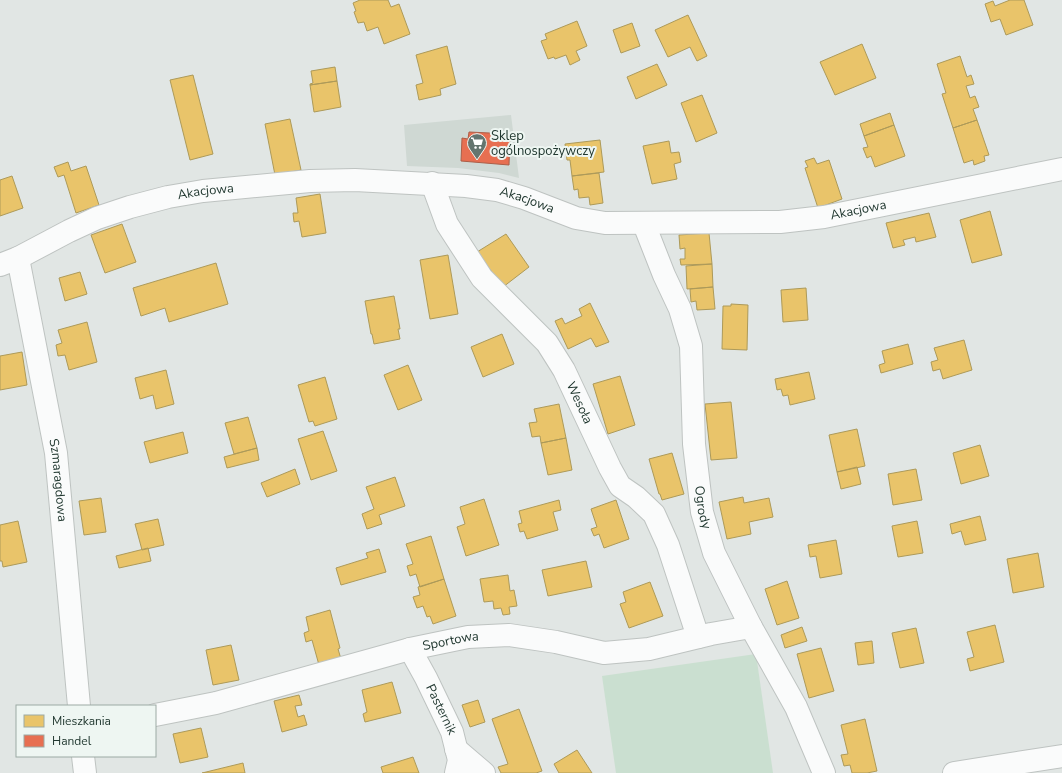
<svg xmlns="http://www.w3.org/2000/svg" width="1062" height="773" font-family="'Nunito Sans',sans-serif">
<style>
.built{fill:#cfd8d3}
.green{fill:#cadfd0}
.homes{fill:#e9c46a;stroke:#ad9a59}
.shops{fill:#e76f51;stroke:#ac5e47}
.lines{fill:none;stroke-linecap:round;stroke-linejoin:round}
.minor-casing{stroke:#bec3c1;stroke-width:24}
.minor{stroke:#fafbfb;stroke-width:22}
.labels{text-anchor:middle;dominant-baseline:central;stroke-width:4;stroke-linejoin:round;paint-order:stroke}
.poi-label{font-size:13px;fill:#213830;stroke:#eef6f2;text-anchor:start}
.street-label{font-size:13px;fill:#213830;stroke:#eef6f2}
</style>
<rect width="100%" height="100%" fill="#e1e6e4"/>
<path class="built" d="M511 115 519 178 499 173 458 168 407 166 404 125Z"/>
<path class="green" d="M756 654 773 773H616L602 676Z"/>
<path class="homes" d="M360 0H388L391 7 399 4 410 34 384 44 378 27 367 31 364 22 358 23 354 12 356 11 353 3Z
M1010 0H1024L1033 25 1006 35 1000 19 991 22 985 4 993 1 995 6Z
M688 15 707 56 697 61 690 47 668 57 655 30Z
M577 21 587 46 576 51 580 60 570 65 566 55 555 59 554 57 548 59 541 41 547 39 545 34Z
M632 23 640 46 621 53 613 30Z
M862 44 876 78 835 95 820 62Z
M447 46 456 84 440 89 441 95 419 100 416 85 423 83 416 55Z
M960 56 967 77 971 75 974 84 966 86 970 98 975 96 979 107 973 109 977 120 953 128 942 94 946 93 937 64Z
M657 64 667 85 636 99 627 77Z
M335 67 337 81 310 85V84L313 83 311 71Z
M193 75 213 154 190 160 170 80Z
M337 81 341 107 314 112 310 85Z
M702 95 717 133 696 142 681 103Z
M890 113 894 125 864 136 860 124Z
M290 119 301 170 275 175 265 124Z
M977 120 989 155 984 156 985 161 974 165 973 160 964 163 953 128Z
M894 125 905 156 875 167 871 156 867 158 863 148 868 147 864 136Z
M600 140 604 172 572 176 570 160H567L565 144Z
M669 141 671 153 679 152 681 162 674 164 677 179 652 184 643 146Z
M814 158 817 164 829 160 842 199 818 208 805 168 808 167 805 161Z
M68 162 71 171 86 166 99 205 76 213 64 175 58 177 54 167Z
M599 173 603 203 590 205 589 197 579 198 578 189 574 190 572 176Z
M12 176 23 208 0 216V180Z
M320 194 326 233 302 237 299 221 294 222 293 213H298L296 198Z
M990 211 1002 255 972 263 960 220Z
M929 213 936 237 916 242 915 237 903 240 905 245 893 248 886 223Z
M122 224 136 262 105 273 91 235Z
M709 233 712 264 681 265 680 259H685V248L680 249 679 235Z
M506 234 529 267 503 287 477 252Z
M448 255 458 314 430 319 420 260Z
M216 263 228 304 169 322 165 308 141 316 133 288Z
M712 264 713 287 687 289 686 266Z
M80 272 87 294 65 301 59 278Z
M713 287 715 309 697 310 696 301 691 302 690 289Z
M806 288 808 320 783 322 781 290Z
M394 296 400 329H398L400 339 374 344 372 334H371L365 301Z
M590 303 609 342 596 347 591 338 568 349 555 321 562 318 565 324 582 316 579 309Z
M731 304 748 305 747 350 722 349 723 306H731Z
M87 322 97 362 69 370 65 355 58 356 56 345 62 343 58 330Z
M502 334 514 364 483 377 471 347Z
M964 340 972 370 943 379 940 369 933 371 931 362 938 360 934 348Z
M908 344 913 364 881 373 879 365 885 363 882 351Z
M22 352 27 385 0 390V356Z
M408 365 422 400 398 410 384 375Z
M166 370 174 404 156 409 153 395 140 399 135 378Z
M809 372 815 399 790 405 788 395 783 396 781 389 777 390 775 379Z
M620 376 635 425 608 434 593 384Z
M325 377 337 419 315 426 313 421 309 422 298 385Z
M731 402 737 458 711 460 705 404Z
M559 404 566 438 541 443 540 436 532 437 529 423 537 422 534 409Z
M248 417 257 448 234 454 225 423Z
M857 429 865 466 837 472 829 435Z
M323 431 337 471 311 480 298 439Z
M183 432 188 453 150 463 144 442Z
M566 438 572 470 548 475 541 443Z
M980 445 989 476 961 484 953 453Z
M257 448 259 460 227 468 224 457Z
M672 453 684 494 662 500 660 494H659L649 459Z
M857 467 861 484 841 489 837 472Z
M295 469 300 484 267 497 261 483Z
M916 469 922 500 893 505 888 474Z
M395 477 405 506 379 515 382 524 367 529 362 514 374 509 366 487Z
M743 497 744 503 769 498 773 517 749 522 751 534 727 539 719 502Z
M101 498 106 532 84 535 79 501Z
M484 499 499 545 466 556 457 527 465 524 460 507Z
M559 500 561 510 553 512 558 530 527 539 524 531 520 532 518 524 522 523 519 511Z
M616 500 629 539 604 548 599 534 594 536 591 529 597 527 591 509Z
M980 516 986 540 965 545 961 531 952 534 950 524Z
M158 519 164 545 142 550 135 524Z
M18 521 27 562 3 567 2 561H0V525Z
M917 521 923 553 898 557 892 526Z
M431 536 444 579 420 587 416 574 410 576 407 566 413 564 406 544Z
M836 540 842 574 820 578 816 556 810 557 808 545Z
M148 548 151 561 119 568 116 556Z
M379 549 386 572 341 585 336 568 368 558 366 553Z
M1038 553 1044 587 1013 593 1007 559Z
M586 561 592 587 548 596 542 570Z
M508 575 510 591 514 590 517 606 509 607 510 614 503 615 501 608 494 609 493 601 484 602 480 579Z
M444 579 456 616 433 624 430 616 427 617 423 606 417 608 413 597 420 595 418 587Z
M787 581 799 618 777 625 765 589Z
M650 582 663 616 629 628 620 604 626 602 623 592Z
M330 610 340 648 338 649 341 659 319 665 312 640 306 642 304 633 309 631 306 617Z
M995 625 1004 662 970 671 967 659 974 657 967 632Z
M802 627 807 641 785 648 781 635Z
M916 628 924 663 900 668 892 633Z
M872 641 874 663 858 665 855 643Z
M231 645 239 680 213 685 206 650Z
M821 648 834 691 809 698 797 654Z
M392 682 401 713 365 722 363 714 367 712 362 690Z
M299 695 302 705 295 706 298 717 304 715 307 725 282 732 274 701Z
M478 700 485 722 470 727 462 705Z
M519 709 542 771 536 773H501L498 767 508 764 492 719Z
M865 719 877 771 867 773H852L850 765 844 766 841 755 848 754 841 725Z
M201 728 208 757 180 763 173 734Z
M577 750 592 773H559L554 764Z
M413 757 419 773H383L381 767Z
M243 763 245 773H202Z"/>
<path class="shops" d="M469 132 510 134 509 165 461 161 462 138 468 139Z"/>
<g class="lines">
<defs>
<g id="minor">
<path id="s1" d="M432 183 447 224 482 278 547 343 564 370 610 468 620 486 636 497 654 514 668 545 698 637"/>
<path id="s2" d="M644 224 664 275 680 309 691 346 694 444 702 512 714 553 751 627 796 707 824 773"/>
<path id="s3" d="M18 258 56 453 79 706"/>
<path id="s4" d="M0 265 18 258 69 231 97 218 130 207 168 197 203 191 310 181 355 180 466 186 497 190 524 198 576 218 605 223 780 222 824 217 1062 169"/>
<path id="s5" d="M410 649 426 678 452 732 459 760 456 773"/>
<path id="s6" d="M155 715 216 703 410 649 468 637 509 635 556 642 604 653 649 649 711 634 751 627"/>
<path d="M456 749 484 773"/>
<path d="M83 756 85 773"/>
<path d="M954 773 1062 756"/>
</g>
</defs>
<use href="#minor" class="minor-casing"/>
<use href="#minor" class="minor"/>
</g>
<defs>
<symbol id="supermarket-pin" viewBox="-11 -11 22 30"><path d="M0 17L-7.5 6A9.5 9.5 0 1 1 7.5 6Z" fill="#64756f" stroke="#eef6f2"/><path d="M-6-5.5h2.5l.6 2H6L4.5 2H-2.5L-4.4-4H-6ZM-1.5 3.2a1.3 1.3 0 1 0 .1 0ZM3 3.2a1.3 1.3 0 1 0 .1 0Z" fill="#fff"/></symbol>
</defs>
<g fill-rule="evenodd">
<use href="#supermarket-pin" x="466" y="132" width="22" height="30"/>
</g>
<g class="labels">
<g class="poi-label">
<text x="491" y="136">Sklep<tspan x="491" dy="15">ogólnospożywczy</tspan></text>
</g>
<g class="street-label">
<text stroke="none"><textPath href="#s4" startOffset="220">Akacjowa</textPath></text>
<text stroke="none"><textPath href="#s4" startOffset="544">Akacjowa</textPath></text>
<text stroke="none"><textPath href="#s4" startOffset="880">Akacjowa</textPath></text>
<text stroke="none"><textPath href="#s1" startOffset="268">Wesoła</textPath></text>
<text stroke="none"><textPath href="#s3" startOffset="226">Szmaragdowa</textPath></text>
<text stroke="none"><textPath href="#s2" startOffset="293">Ogrody</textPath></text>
<text stroke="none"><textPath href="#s6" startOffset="305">Sportowa</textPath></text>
<text stroke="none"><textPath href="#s5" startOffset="68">Pasternik</textPath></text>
</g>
</g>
<rect x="16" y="705" width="140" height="52" fill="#eef6f2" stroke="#9caaa4"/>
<rect x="24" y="715" width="20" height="12" fill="#e9c46a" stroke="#9caaa4"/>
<text x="52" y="725" font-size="12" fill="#213830">Mieszkania</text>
<rect x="24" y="735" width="20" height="12" fill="#e76f51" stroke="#9caaa4"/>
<text x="52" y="745" font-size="12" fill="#213830">Handel</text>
</svg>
